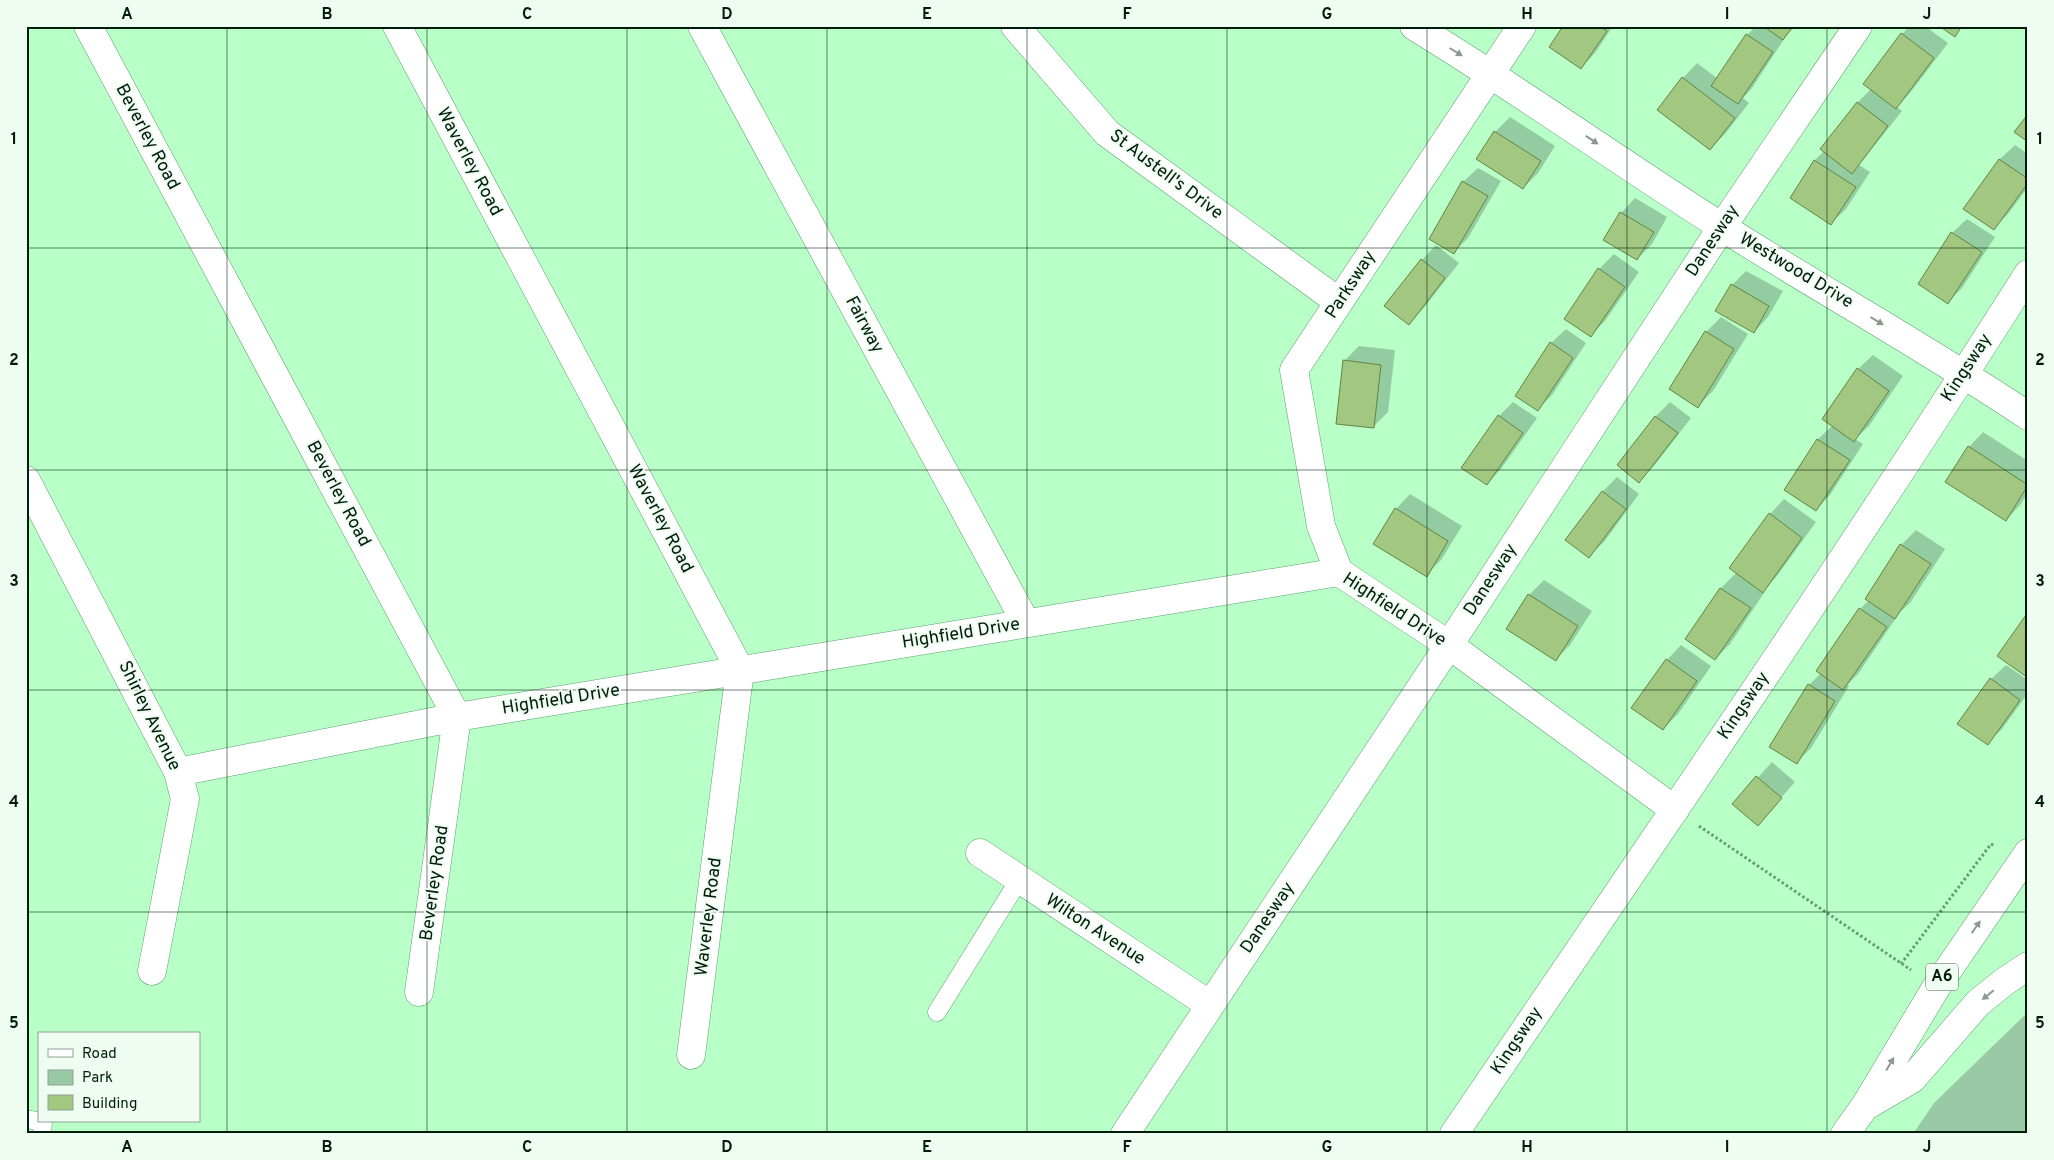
<svg xmlns="http://www.w3.org/2000/svg" width="2054" height="1160" font-family="Overpass,sans-serif">
<style>
.green{fill:#9acaa5}
.shadow{fill:#0003}
.building{fill:#a2c781;stroke:#638542}
.lines{fill:none;stroke-linecap:round;stroke-linejoin:round}
.service-casing{stroke:#5ba06e;stroke-width:19}
.minor-casing{stroke:#5ba06e;stroke-width:29}
.primary-casing{stroke:#5ba06e;stroke-width:29}
.path{stroke:#679b73;stroke-width:3;stroke-dasharray:2.5 2.5;stroke-linecap:butt}
.service{stroke:#fff;stroke-width:18}
.minor{stroke:#fff;stroke-width:28}
.primary{stroke:#fff;stroke-width:28}
.oneway{fill:#8d9990}
.grid{fill:none;stroke:#011c09;stroke-width:1;stroke-opacity:0.55}
.labels{text-anchor:middle;dominant-baseline:central;stroke-width:4;stroke-linejoin:round;paint-order:stroke}
.shield{fill:#effcf1;stroke:#485f4f;stroke-width:1}
.shield-label{font-size:16px;font-weight:bold;fill:#011c09}
.street-label{font-size:18px;fill:#011c09;stroke:#effcf1}
.neatline{fill:none;stroke:#011c09;stroke-width:2}
.grid-label{font-size:16px;text-anchor:middle;font-weight:bold;fill:#011c09}
</style>
<rect width="100%" height="100%" fill="#b8ffc8"/>
<path class="green" d="M2028 1012V1134H1913L1934 1103Z"/>
<path class="shadow" d="M1564 26H1613L1595 53 1581 68Z
M1756 26H1796L1786 36 1752 88 1743 98 1749 103 1725 134 1710 149 1683 78 1697 63 1718 79 1747 35Z
M1910 26H1925L1948 43 1910 93 1897 107 1902 111 1859 165 1870 172 1846 209 1831 223 1791 197 1815 160 1824 151 1857 103 1871 89 1902 34Z
M1510 117 1555 146 1538 173 1523 188 1495 132Z
M2015 145 2028 154V187L2008 214 1993 229 1965 208 2000 159Z
M1478 168 1501 181 1468 238 1454 252 1463 182Z
M1635 198 1667 217 1652 244 1637 259 1621 213Z
M1967 219 1995 237 1962 288 1948 302 1952 233Z
M1436 245 1459 263 1423 309 1408 324 1422 260Z
M1614 254 1639 272 1605 321 1590 336 1565 318 1599 269Z
M1746 271 1783 291 1768 317 1754 332 1732 285Z
M1721 317 1748 334 1713 391 1698 406 1706 332Z
M1566 329 1586 343 1552 395 1538 409 1551 343Z
M1359 346 1395 350 1388 412 1373 427 1344 361Z
M1873 355 1903 376 1869 426 1855 439 1863 444 1830 495 1816 510 1786 490 1818 439 1833 425 1858 369Z
M1513 402 1537 418 1501 469 1487 484 1499 416Z
M1670 402 1691 418 1654 466 1639 481 1618 465 1656 416Z
M1983 432 2028 461V493L2020 505 2006 520 1969 447Z
M1617 477 1639 494 1604 542 1589 556 1567 539 1603 491Z
M1410 494 1462 526 1441 560 1426 575 1396 509Z
M1784 499 1816 522 1777 576 1762 592 1764 593 1730 644 1715 659 1687 639 1721 588 1737 572 1770 514Z
M1916 530 1945 549 1910 603 1900 612 1858 674 1847 685 1849 686 1811 748 1797 762 1809 685 1821 673 1860 609 1869 600 1901 545Z
M1544 580 1592 611 1570 645 1556 659 1529 595Z
M1681 645 1711 666 1678 714 1663 729 1667 660Z
M2006 665 2028 680V693L2002 729 1987 743 1991 679Z
M1772 762 1795 782 1758 824 1734 804Z"/>
<path class="building" d="M1563 26H1599L1607 31 1581 69 1549 47Z
M1763 26H1793L1783 40Z
M1939 26H1962L1955 37Z
M1901 33 1934 58 1896 109 1863 84Z
M1746 34 1773 52 1738 104 1711 86Z
M1682 77 1735 118 1710 150 1657 110Z
M1857 102 1888 126 1852 174 1820 149Z
M2028 114V142L2014 132Z
M1494 131 1541 161 1523 189 1476 159Z
M1999 159 2028 179V183L1994 230 1963 209Z
M1814 160 1856 187 1831 225 1790 198Z
M1462 181 1488 196 1454 254 1429 239Z
M1620 212 1654 232 1637 260 1603 240Z
M1951 232 1982 252 1948 304 1918 284Z
M1421 259 1445 278 1409 325 1384 306Z
M1598 268 1625 287 1591 337 1564 319Z
M1731 284 1769 306 1754 333 1715 311Z
M1705 331 1734 349 1698 408 1669 389Z
M1550 342 1573 358 1538 411 1515 396Z
M1343 360 1381 365 1374 428 1336 424Z
M1857 368 1889 391 1854 442 1822 419Z
M1498 415 1523 433 1487 485 1461 468Z
M1655 416 1678 433 1639 483 1617 465Z
M1817 439 1850 460 1816 511 1784 490Z
M1968 446 2028 485 2006 521 1945 482Z
M1602 491 1626 509 1589 558 1565 540Z
M1395 508 1448 541 1427 577 1373 544Z
M1769 513 1802 538 1763 593 1729 568Z
M1900 544 1931 564 1895 619 1865 599Z
M1720 588 1751 608 1715 660 1685 639Z
M1528 594 1578 626 1556 661 1506 629Z
M1859 608 1887 627 1843 690 1816 671Z
M2028 612V678L1997 656Z
M1666 659 1697 681 1663 730 1631 708Z
M1990 678 2020 700 1988 745 1957 724Z
M1808 684 1835 701 1797 764 1769 747Z
M1756 776 1782 798 1758 826 1732 804Z"/>
<g class="lines">
<defs>
<path id="service" d="M937 1012 1019 880
M26 1119 43 1122 42 1134"/>
<path id="minor" d="M88 26 457 717 419 992
M397 26 740 670 691 1055
M702 26 1026 623
M1015 26 1107 133 1339 302
M1414 26C1519 90 1618 161 1722 227 1823 291 1928 349 2028 416
M26 480 178 772 185 799 152 971
M1339 572 1321 526 1294 370 1522 26
M178 772 457 717 1339 572 1449 645 1675 810
M980 853 1210 1005
M1125 1134 1449 645 1722 227 1858 26
M1454 1134C1648 849 1843 565 2028 274"/>
<path id="primary" d="M1866 1106 1912 1079 1978 1003 2004 982 2028 966
M1845 1134 1865 1106 1937 986 2028 853"/>
</defs>
<use href="#service" class="service-casing"/>
<use href="#minor" class="minor-casing"/>
<use href="#primary" class="primary-casing"/>
<path class="path" d="M1699 826 1911 970
M1901 964 1991 844 1995 846"/>
<use href="#service" class="service"/>
<use href="#minor" class="minor"/>
<use href="#primary" class="primary"/>
</g>
<defs><path id="oneway-solid" d="M-6-.8H1V-3.2L6.5 0L1 3.2V.8H-6Z" transform="scale(1.25)"/></defs>
<g class="oneway">
<use href="#oneway-solid" transform="translate(1456 52) rotate(32)"/>
<use href="#oneway-solid" transform="translate(1592 140) rotate(34)"/>
<use href="#oneway-solid" transform="translate(1877 321) rotate(31)"/>
<use href="#oneway-solid" transform="translate(1976 927) rotate(-55)"/>
<use href="#oneway-solid" transform="translate(1988 995) rotate(141)"/>
<use href="#oneway-solid" transform="translate(1890 1064) rotate(-59)"/>
</g>
<path class="grid" d="M227 26V1134M427 26V1134M627 26V1134M827 26V1134M1027 26V1134M1227 26V1134M1427 26V1134M1627 26V1134M1827 26V1134M26 248H2028M26 470H2028M26 690H2028M26 912H2028"/>
<g class="labels">
<rect class="shield" x="1926" y="963.5" width="32" height="27" rx="4"/>
<g class="shield-label">
<text x="1942" y="977">A6</text>
</g>
<g class="street-label">
<text transform="translate(147 137) rotate(62)">Beverley Road</text>
<text transform="translate(469 162) rotate(62)">Waverley Road</text>
<text transform="translate(1166 175) rotate(37)">St Austell's Drive</text>
<text transform="translate(1713 241) rotate(-57)">Danesway</text>
<text transform="translate(1796 271) rotate(31)">Westwood Drive</text>
<text transform="translate(1351 285) rotate(-57)">Parksway</text>
<text transform="translate(864 325) rotate(62)">Fairway</text>
<text transform="translate(1967 368) rotate(-57)">Kingsway</text>
<text transform="translate(338 494) rotate(62)">Beverley Road</text>
<text transform="translate(660 519) rotate(62)">Waverley Road</text>
<text transform="translate(1491 580) rotate(-57)">Danesway</text>
<text transform="translate(1394 610) rotate(33)">Highfield Drive</text>
<text transform="translate(961 634) rotate(-9)">Highfield Drive</text>
<text transform="translate(561 700) rotate(-9)">Highfield Drive</text>
<text transform="translate(1744 706) rotate(-56)">Kingsway</text>
<text transform="translate(149 716) rotate(64)">Shirley Avenue</text>
<text transform="translate(435 883) rotate(-82)">Beverley Road</text>
<text transform="translate(709 917) rotate(-83)">Waverley Road</text>
<text transform="translate(1268 918) rotate(-56)">Danesway</text>
<text transform="translate(1095 930) rotate(33)">Wilton Avenue</text>
<text transform="translate(1517 1041) rotate(-56)">Kingsway</text>
</g>
</g>
<rect width="2054" height="1160" fill="none" stroke="#effcf1" stroke-width="55"/>
<rect x="38" y="1032" width="162" height="90" fill="#effcf1" stroke="#90a294"/>
<rect x="48" y="1049" width="25" height="8" fill="#ffffff" stroke="#90a294"/>
<text x="82" y="1058" font-size="15" fill="#011c09">Road</text>
<rect x="48" y="1070" width="25" height="15" fill="#9acaa5" stroke="#90a294"/>
<text x="82" y="1082" font-size="15" fill="#011c09">Park</text>
<rect x="48" y="1095" width="25" height="15" fill="#a2c781" stroke="#90a294"/>
<text x="82" y="1108" font-size="15" fill="#011c09">Building</text>
<rect x="28" y="28" width="1998" height="1104" class="neatline"/>
<g class="grid-label">
<text x="127" y="19">A</text>
<text x="327" y="19">B</text>
<text x="527" y="19">C</text>
<text x="727" y="19">D</text>
<text x="927" y="19">E</text>
<text x="1127" y="19">F</text>
<text x="1327" y="19">G</text>
<text x="1527" y="19">H</text>
<text x="1727" y="19">I</text>
<text x="1927" y="19">J</text>
<text x="14" y="144">1</text>
<text x="2040" y="144">1</text>
<text x="14" y="365">2</text>
<text x="2040" y="365">2</text>
<text x="14" y="586">3</text>
<text x="2040" y="586">3</text>
<text x="14" y="807">4</text>
<text x="2040" y="807">4</text>
<text x="14" y="1028">5</text>
<text x="2040" y="1028">5</text>
<text x="127" y="1152">A</text>
<text x="327" y="1152">B</text>
<text x="527" y="1152">C</text>
<text x="727" y="1152">D</text>
<text x="927" y="1152">E</text>
<text x="1127" y="1152">F</text>
<text x="1327" y="1152">G</text>
<text x="1527" y="1152">H</text>
<text x="1727" y="1152">I</text>
<text x="1927" y="1152">J</text>
</g>
</svg>
